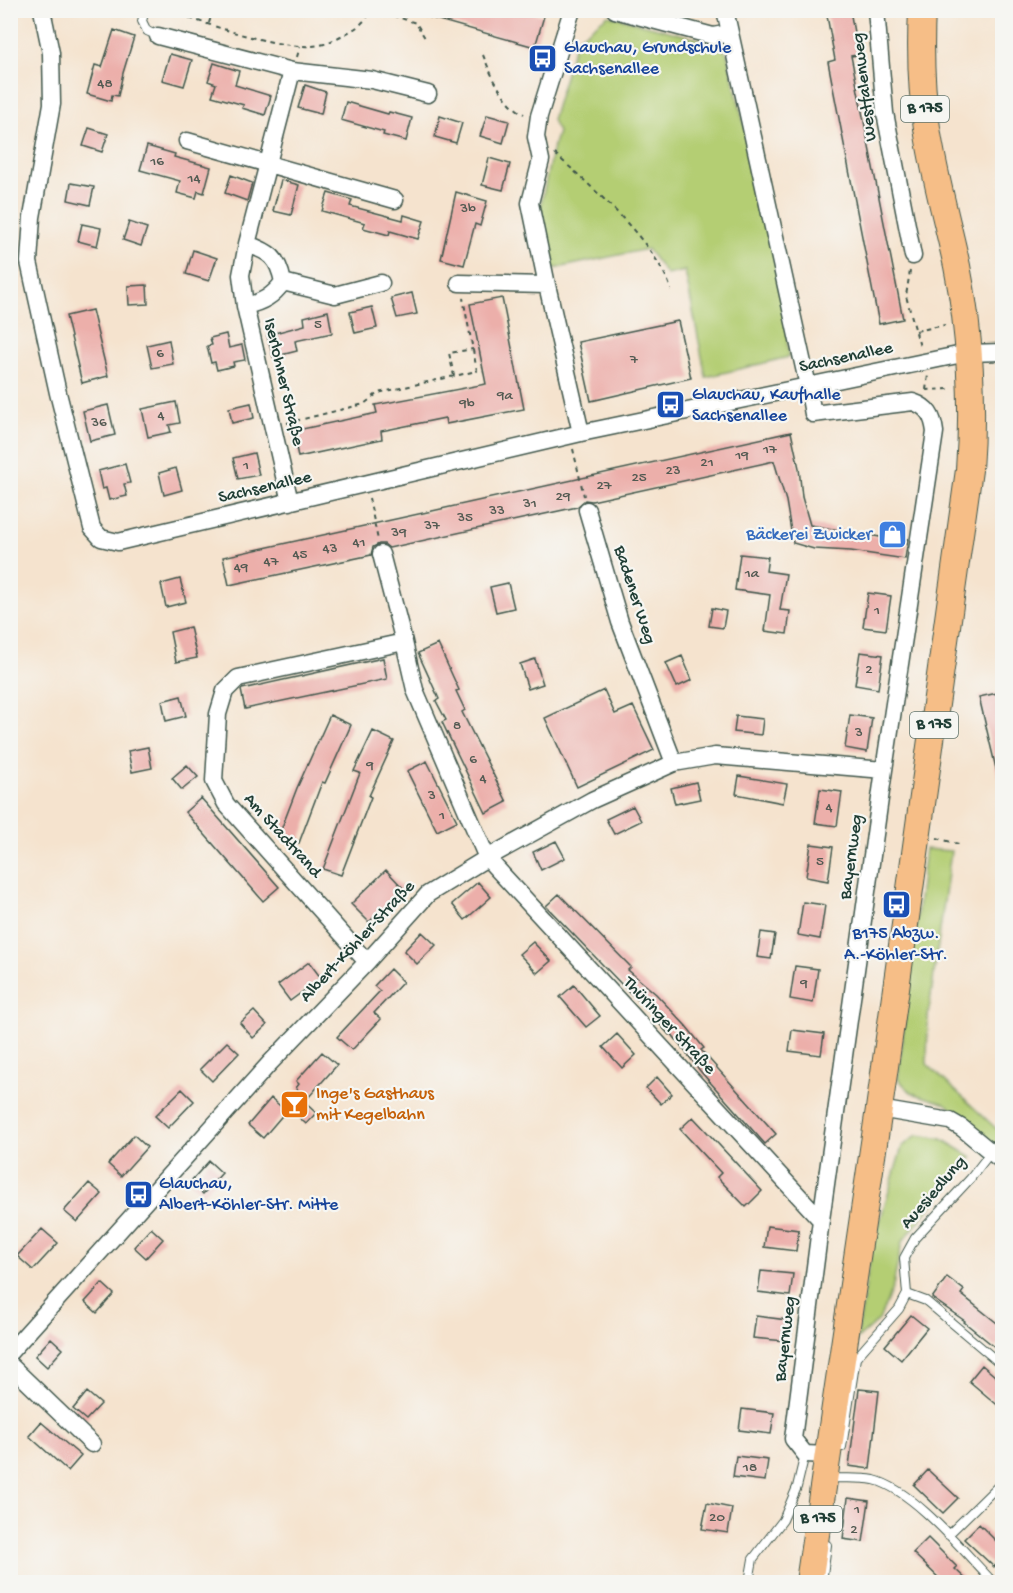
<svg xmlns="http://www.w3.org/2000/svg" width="1013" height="1593" font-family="'Gochi Hand',sans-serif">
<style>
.green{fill:#b4ce73;stroke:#6a8654;stroke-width:1.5}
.building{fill:#ecafaa}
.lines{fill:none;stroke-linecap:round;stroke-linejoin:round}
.lane-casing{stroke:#3f564b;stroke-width:10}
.street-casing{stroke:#3f564b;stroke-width:19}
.primary-casing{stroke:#3f564b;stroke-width:28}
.path{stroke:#3f564b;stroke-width:2;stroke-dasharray:4.5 4.5;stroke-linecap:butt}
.lane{stroke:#fff;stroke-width:8}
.street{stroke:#fff;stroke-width:16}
.primary{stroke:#f6be87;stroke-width:26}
.labels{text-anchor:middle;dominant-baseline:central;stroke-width:4.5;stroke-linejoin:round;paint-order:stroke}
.number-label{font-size:15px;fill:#525a52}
.shield{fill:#f6f6f2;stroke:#60746d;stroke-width:1.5}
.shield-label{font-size:16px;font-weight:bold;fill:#1f3d34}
.transit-label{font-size:18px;fill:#164399;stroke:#f6f6f2;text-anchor:start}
.street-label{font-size:18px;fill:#1f3d34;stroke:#f6f6f2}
.shop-label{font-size:18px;fill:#366cbe;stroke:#f6f6f2;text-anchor:end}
.food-label{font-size:18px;fill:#c56008;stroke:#f6f6f2;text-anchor:start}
</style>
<rect width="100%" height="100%" fill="#f6f6f2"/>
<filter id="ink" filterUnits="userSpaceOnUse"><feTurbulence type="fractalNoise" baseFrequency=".0167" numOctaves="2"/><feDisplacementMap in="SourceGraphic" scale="12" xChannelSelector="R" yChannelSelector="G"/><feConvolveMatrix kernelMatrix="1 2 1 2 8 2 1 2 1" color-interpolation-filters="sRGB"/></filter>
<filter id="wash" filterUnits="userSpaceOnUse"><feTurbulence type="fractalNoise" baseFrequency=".008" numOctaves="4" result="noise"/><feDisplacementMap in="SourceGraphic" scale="24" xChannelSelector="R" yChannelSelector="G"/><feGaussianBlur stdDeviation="1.35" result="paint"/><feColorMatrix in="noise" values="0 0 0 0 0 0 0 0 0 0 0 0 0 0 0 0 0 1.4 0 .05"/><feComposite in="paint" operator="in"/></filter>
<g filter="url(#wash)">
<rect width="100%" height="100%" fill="#f5e3ce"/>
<path class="green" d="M608 15 714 43 727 53 795 339 787 341 789 357 706 377 685 271 667 275 647 249 543 271 539 214 552 151 558 132 552 120 576 40Z
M925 849 951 851 928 1017 927 1064 1002 1134V1152L946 1104 912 1093 898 1079Z
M917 1135 942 1139 972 1157 902 1242 893 1286 879 1320 857 1339 872 1248 902 1147Z"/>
<g id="blocks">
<path class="building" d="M417 10H525L544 16 535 47 417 14Z
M826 10H850L858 55 851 56 903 319 879 324 828 62 835 60Z
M114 30 134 37 123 73 118 96 112 95 111 101 87 94 95 65 102 67Z
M170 54 192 60 184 86 162 80Z
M214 63 239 71 235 85 271 96 265 115 242 108 244 105 212 96 216 84 208 81Z
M305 85 326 92 321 114 298 108Z
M346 102 388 114 389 112 412 118 406 141 383 135 384 132 341 120Z
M487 115 509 121 503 143 480 136Z
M440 116 462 123 456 143 435 137Z
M89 128 108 134 102 152 83 146Z
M147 146 175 154 174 157 211 167 204 193 198 191 196 198 177 193 180 181 140 170Z
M489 158 510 164 503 190 482 185Z
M231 175 252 183 247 201 225 193Z
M281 180 299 185 291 215 273 211Z
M71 183 94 187 90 205 68 200Z
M456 192 487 201 480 226 475 224 464 265 441 259Z
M328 193 352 200 350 206 403 220 404 215 424 221 418 239 390 231 389 235 363 228 365 223 322 211Z
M129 222 147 228 141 246 123 240Z
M82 224 101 228 97 246 78 241Z
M193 250 217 258 209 281 186 274Z
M147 285 148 304 129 305 128 286Z
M412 293 417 314 397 318 391 298Z
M502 298 524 409 446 424 445 418 381 431 382 439 298 457 293 431 377 413 375 405 486 384 470 304Z
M372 307 377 328 355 333 350 312Z
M92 310 108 376 82 383 66 316Z
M328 311 332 333 295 341 297 351 273 357 267 335 305 325 304 317Z
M678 321 691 378 591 401 578 342Z
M226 334 229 348 242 345 245 360 233 362 234 366 217 370 215 362 211 363 207 346 212 345 210 338Z
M169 340 173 364 152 368 147 345Z
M176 402 180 423 169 425 171 432 148 437 142 409Z
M251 403 254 418 232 423 229 408Z
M108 405 115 435 90 441 83 411Z
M791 432 799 468 802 497 810 525 880 537 908 539 905 559 851 551 814 549 793 543 786 501 774 461 592 501 585 500 577 507 389 548 384 544H379L373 547 371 555 229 585 223 557Z
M254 453 259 475 238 479 233 458Z
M125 464 130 483 124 484 127 496 109 500 106 488 102 489 98 471Z
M176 468 182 490 164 495 159 473Z
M740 554 768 557 766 571 786 574 780 610 790 611 787 634 765 631 770 595 735 590Z
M180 579 186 602 166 607 161 584Z
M508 583 514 608 496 612 490 587Z
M868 593 891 596 886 630 863 627Z
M712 608 726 611 723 628 709 626Z
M190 627 197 658 176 662 170 632Z
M438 644 459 690 456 691 465 710 462 712 507 802 486 813 442 722 446 720 436 701 439 699 418 653Z
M860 652 883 655 878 689 855 685Z
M682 656 692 680 677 687 666 663Z
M383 658 387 679 245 709 241 690 242 689Z
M535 659 543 684 528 689 520 664Z
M604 690 615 714 633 706 654 750 577 787 545 718Z
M1002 692V777H998L979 697Z
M181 696 186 716 166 721 162 701Z
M330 715 351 725 325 783 322 782 299 843 279 835 297 788Z
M850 715 872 718 867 752 845 748Z
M736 716 763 719 761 735 734 732Z
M373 731 394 741 369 796 371 797 341 875 323 869 360 773 354 771Z
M148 747 152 768 132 772 128 751Z
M427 761 457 821 437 831 407 771Z
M187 765 198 777 182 790 172 778Z
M739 776 787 784 783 803 736 794Z
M696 782 700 799 675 804 671 788Z
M820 789 842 792 837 826 815 823Z
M201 798 279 887 263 901 185 812Z
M633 806 641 821 614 834 606 819Z
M556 841 565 858 541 870 533 852Z
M811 844 833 847 828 881 806 877Z
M386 870 404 889 369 922 351 904Z
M478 882 491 897 465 920 452 904Z
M559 894 631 967 628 970 656 994 686 1026 704 1048 701 1050 776 1134 765 1144 701 1072 671 1033 669 1035 654 1018 656 1016 628 991 546 906Z
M803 902 825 905 820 939 798 935Z
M422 932 436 945 417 964 404 951Z
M761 932 775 934 771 959 757 957Z
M533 942 551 961 537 973 519 954Z
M309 962 321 978 290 1001 278 985Z
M795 966 818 969 813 1003 790 999Z
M390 969 403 982 374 1013 381 1019 352 1050 337 1037 380 991 374 986Z
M574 985 600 1016 586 1027 560 997Z
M254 1011 267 1025 253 1038 240 1023Z
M792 1030 824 1034 821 1055 789 1051Z
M617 1034 636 1055 622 1068 603 1047Z
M227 1042 239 1053 212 1081 200 1069Z
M322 1052 337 1065 307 1099 296 1088 299 1084 296 1081Z
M657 1077 672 1094 661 1104 646 1088Z
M182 1089 194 1101 168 1128 155 1116Z
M298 1096 316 1113 306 1124 287 1106Z
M271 1098 286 1111 263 1138 248 1125Z
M693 1117 762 1191 746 1207 717 1177 721 1173 680 1129Z
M134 1135 147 1147 121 1176 108 1164Z
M209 1161 222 1173 203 1194 190 1182Z
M89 1183 102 1194 77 1222 64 1211Z
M767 1226 799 1230 796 1251 764 1247Z
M151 1228 163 1239 146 1258 134 1247Z
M42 1229 58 1243 33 1270 17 1256Z
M761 1271 793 1274 790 1296 758 1292Z
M947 1277 964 1290 961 1294 1002 1327V1339L996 1348 964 1322 965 1321 932 1298Z
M102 1283 114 1294 97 1313 85 1302Z
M911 1315 927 1328 901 1360 885 1346Z
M756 1316 787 1320 785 1341 753 1338Z
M51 1338 63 1349 47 1367 35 1356Z
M982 1365 1002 1382V1409L969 1381Z
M859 1389 879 1391 870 1469 849 1466Z
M87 1392 101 1404 86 1420 73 1409Z
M742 1409 774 1413 771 1434 739 1430Z
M41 1422 81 1456 68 1471 29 1436Z
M736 1456 768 1460 765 1481 733 1477Z
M928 1470 958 1498 943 1513 914 1485Z
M848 1498 869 1501 863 1542 843 1539Z
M707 1503 732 1508 728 1533 702 1529Z
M979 1524 1002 1547V1558L994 1567 964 1539Z
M928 1538 957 1567 955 1569 969 1582H943L913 1553Z"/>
</g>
</g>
<g filter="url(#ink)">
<use href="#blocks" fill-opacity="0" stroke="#3f564b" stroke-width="1.5"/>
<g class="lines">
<defs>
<path id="lane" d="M145 10 142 21 147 31 158 36
M907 1294 926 1301 1002 1365
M846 1361 856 1358 899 1309 907 1294 904 1258 915 1238 970 1179 991 1152
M842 1447 856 1358
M828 1478C842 1479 860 1477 874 1480 914 1490 964 1552 993 1582
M948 1535 1002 1482
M749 1582 753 1559 783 1520 797 1487 805 1454
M822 1582 827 1545"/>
<path id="street" d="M42 10 51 53 52 104 32 217 29 262 58 393 92 528 101 538 118 542 581 433 948 357 968 353 1002 352
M615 10 713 36 730 33
M725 10 808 386 813 414 913 402C928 407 933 416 935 432L884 770 821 1220 793 1439 805 1454 827 1455
M876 10 885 113 913 256
M158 36 292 71 247 244 241 275 245 306 290 502
M292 71 372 80 428 94
M187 141 395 200
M283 282 335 295 381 283
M459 283 547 285 581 433
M547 285 530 203 541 160 536 137 539 116 572 10
M245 306C263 302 273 296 283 282 278 257 270 252 247 244
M587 510 620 622 674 763
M381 554 404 642
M367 962 226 804 214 781 218 714 225 691 238 678 404 642 415 690 487 858 821 1220
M879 1109 950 1121 962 1128 1002 1161
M10 1352 269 1064 367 962 428 894 487 858 592 800 674 763 715 756 884 770
M10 1365 92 1444"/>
<path id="primary" d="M809 1582 879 1109 969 470C974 406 970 330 957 266 947 220 934 175 927 128 921 89 920 50 922 10"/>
</defs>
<use href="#lane" class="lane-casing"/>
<use href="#street" class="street-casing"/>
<use href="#primary" class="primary-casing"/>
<path class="path" d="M164 10C202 21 287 55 324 44 330 42 335 39 341 36 354 30 364 24 372 10
M376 10 416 23 425 38
M998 10 1002 18
M209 23 213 10
M483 55C492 77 503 102 524 114
M297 57 300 46
M555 154C590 185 659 246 671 290
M910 271 906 296 920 347
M916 331 945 325
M454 376 449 353 473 349
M926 390 928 375
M926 390 950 389
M287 423 364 404 378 393 477 371 463 298
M573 449 584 496
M369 498 378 540
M937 838 962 845"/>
<use href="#lane" class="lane"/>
<use href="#street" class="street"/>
<use href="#primary" class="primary"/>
</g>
</g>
<defs>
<symbol id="bus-square" viewBox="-11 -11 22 22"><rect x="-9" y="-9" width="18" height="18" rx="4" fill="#1a4fb4" stroke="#f6f6f2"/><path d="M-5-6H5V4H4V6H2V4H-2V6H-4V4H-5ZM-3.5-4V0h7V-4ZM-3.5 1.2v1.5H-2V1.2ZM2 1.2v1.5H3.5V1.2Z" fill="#fff"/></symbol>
<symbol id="shop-square" viewBox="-11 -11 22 22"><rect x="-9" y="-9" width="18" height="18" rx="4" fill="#3f7fe0" stroke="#f6f6f2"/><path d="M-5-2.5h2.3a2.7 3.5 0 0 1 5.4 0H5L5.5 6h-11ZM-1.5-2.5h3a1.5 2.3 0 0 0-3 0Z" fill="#fff"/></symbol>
<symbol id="bar-square" viewBox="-11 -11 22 22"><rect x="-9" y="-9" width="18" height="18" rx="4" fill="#e8710a" stroke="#f6f6f2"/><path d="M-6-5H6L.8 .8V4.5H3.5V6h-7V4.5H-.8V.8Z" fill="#fff"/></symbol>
</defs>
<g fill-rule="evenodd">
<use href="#bus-square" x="526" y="42" width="33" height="33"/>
<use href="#bus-square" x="654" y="388" width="33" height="33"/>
<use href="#shop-square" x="876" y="518" width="33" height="33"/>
<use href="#bus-square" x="880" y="888" width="33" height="33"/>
<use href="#bar-square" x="278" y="1088" width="33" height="33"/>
<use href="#bus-square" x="122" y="1178" width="33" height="33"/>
</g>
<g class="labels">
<g class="number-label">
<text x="105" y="84">48</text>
<text x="157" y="162">16</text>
<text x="194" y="179">14</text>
<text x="468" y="209">3b</text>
<text x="318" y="325">5</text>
<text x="160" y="354">6</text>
<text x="634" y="360">7</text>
<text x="505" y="396">9a</text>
<text x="467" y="404">9b</text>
<text x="161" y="416">4</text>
<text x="99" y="423">36</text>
<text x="770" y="450">17</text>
<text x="742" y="456">19</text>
<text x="707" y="463">21</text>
<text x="246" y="466">1</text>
<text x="673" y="471">23</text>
<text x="639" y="478">25</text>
<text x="604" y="486">27</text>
<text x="563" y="497">29</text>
<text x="530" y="504">31</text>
<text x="497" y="511">33</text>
<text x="465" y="518">35</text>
<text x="432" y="526">37</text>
<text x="399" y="533">39</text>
<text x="359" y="543">41</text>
<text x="330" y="549">43</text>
<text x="300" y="555">45</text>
<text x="271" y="562">47</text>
<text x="241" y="568">49</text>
<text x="752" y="574">1a</text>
<text x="877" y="611">1</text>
<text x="869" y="670">2</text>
<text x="457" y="726">8</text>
<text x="859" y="733">3</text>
<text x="473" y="760">6</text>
<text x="370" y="766">9</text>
<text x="483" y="779">4</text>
<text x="432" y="796">3</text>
<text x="829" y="808">4</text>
<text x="442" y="816">1</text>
<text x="820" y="862">5</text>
<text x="804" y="984">9</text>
<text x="750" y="1468">18</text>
<text x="857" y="1510">1</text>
<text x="717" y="1518">20</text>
<text x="854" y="1530">2</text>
</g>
<g class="shield">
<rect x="901" y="96" width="48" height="26" rx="4.5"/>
<rect x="910" y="712" width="48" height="26" rx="4.5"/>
<rect x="794" y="1506" width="48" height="26" rx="4.5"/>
</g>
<g class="shield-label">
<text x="925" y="109">B 175</text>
<text x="934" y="725">B 175</text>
<text x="818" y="1519">B 175</text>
</g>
<g class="transit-label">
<text x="564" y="48">Glauchau, Grundschule<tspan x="564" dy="21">Sachsenallee</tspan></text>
<text x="692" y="395">Glauchau, Kaufhalle<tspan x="692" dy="21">Sachsenallee</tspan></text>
<text x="896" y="934" text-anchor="middle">B175 Abzw.<tspan x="896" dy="21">A.-Köhler-Str.</tspan></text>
<text x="159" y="1184">Glauchau,<tspan x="159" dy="21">Albert-Köhler-Str. Mitte</tspan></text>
</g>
<g class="street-label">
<text transform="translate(865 87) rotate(-97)">Westfalenweg</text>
<text transform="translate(846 358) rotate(-12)">Sachsenallee</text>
<text transform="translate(283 382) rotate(77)">Iserlohner Straße</text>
<text transform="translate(265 488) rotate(-13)">Sachsenallee</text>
<text transform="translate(634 595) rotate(72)">Badener Weg</text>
<text transform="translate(282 836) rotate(48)">Am Stadtrand</text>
<text transform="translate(852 857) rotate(-82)">Bayernweg</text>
<text transform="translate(358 942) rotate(-47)">Albert-Köhler-Straße</text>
<text transform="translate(669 1026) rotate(47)">Thüringer Straße</text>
<text transform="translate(934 1193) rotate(-49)">Auesiedlung</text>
<text transform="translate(786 1339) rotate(-83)">Bayernweg</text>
</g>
<g class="shop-label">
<text x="872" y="535">Bäckerei Zwicker</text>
</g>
<g class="food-label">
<text x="316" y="1094">Inge's Gasthaus<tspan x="316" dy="21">mit Kegelbahn</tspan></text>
</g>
</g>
<rect width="1013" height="1593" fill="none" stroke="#f6f6f2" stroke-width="36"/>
</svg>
